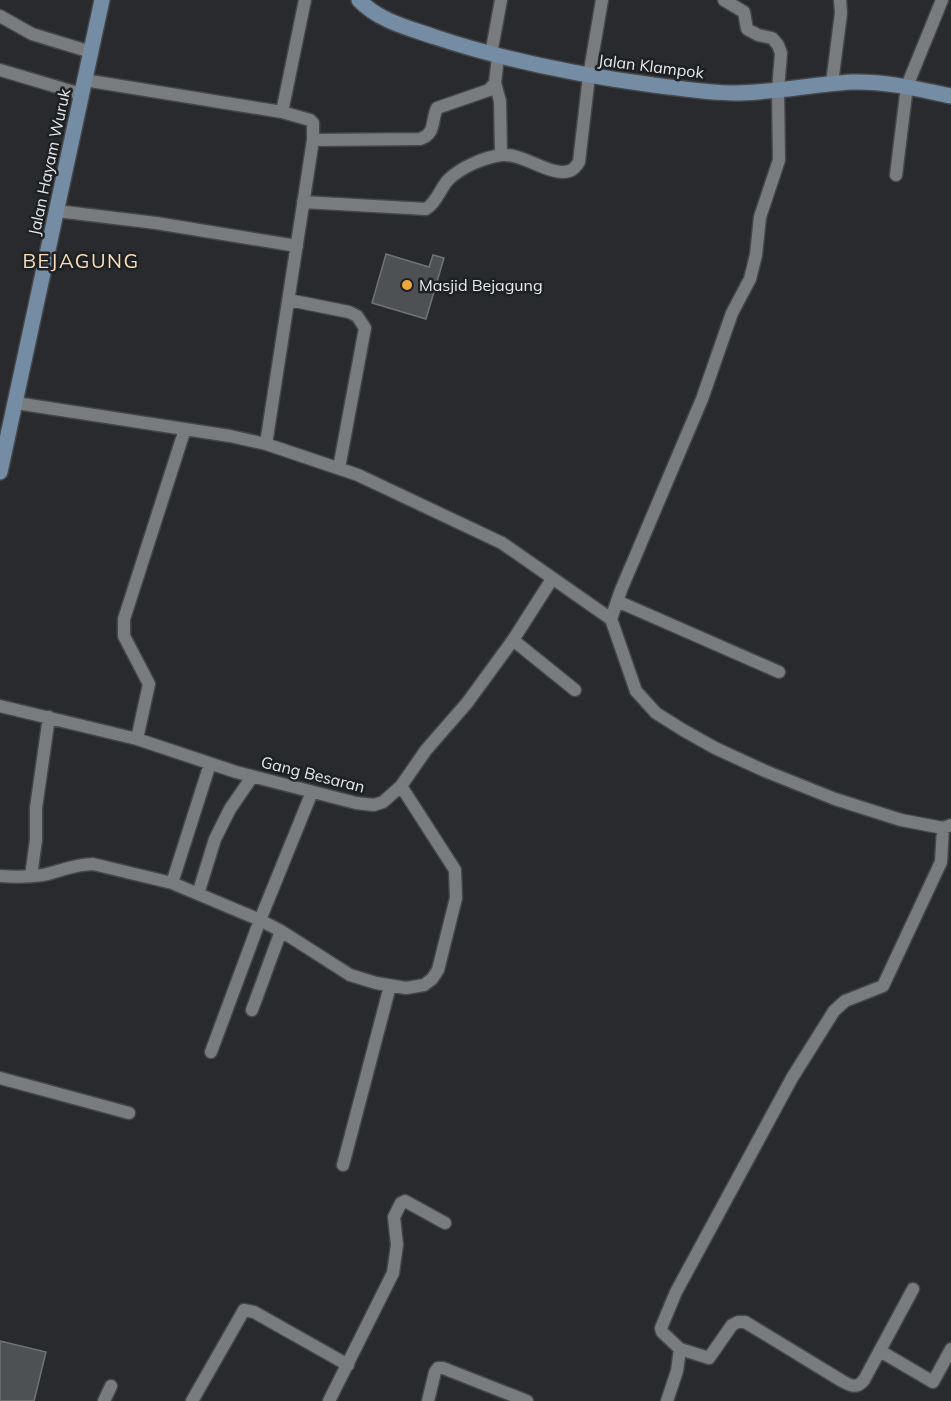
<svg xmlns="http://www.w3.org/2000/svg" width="951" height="1401" font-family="Mulish,sans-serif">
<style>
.building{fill:#4e5154;stroke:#707276;stroke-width:1.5}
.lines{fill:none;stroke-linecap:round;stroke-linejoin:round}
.street-casing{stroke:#454648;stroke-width:15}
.secondary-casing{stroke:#454648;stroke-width:18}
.street{stroke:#797c7f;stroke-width:12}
.secondary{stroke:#748ca4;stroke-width:15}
.poi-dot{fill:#f0a63f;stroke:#1e2123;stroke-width:2}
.labels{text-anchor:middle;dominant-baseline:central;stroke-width:5;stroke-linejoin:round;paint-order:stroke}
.street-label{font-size:16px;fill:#e8e9eb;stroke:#1e2123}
.poi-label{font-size:16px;fill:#e8e9eb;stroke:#1e2123;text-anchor:start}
.quarter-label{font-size:20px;letter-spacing:1.5px;fill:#fcddb8;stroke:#1e2123}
</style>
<rect width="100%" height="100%" fill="#282a2d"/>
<path class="building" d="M386 254 429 267 433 255 444 258 426 319 372 303Z
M0 1341 46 1352 34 1401H0Z"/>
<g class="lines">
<defs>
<path id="street" d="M0 16 32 34 91 52
M491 54 501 0
M0 70 81 94
M84 80 282 112 310 120 313 123V140L266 444
M495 83 500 101 501 155
M832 83 841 13 840 0
M282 112 305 0
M313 140 420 139C436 134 431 121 437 108L489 90 495 83 498 57
M896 175 907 86 942 0
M303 202 426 209C437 202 440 189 448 180 461 167 485 157 502 155 523 153 551 177 569 171 574 170 576 166 579 162L589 76 602 0
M57 211 156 223 297 246
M289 300 349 312 357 316 365 328 339 468
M16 403 230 436 266 444 358 475 502 543 611 619 636 691 656 713 683 730 715 748 765 771 835 799 901 820 943 828 951 825
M617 601 779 672
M611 619 621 590 702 399 732 313 750 279 756 255 760 217 779 160 778 90 781 53 778 45 772 38 758 35 747 29 744 12 724 0
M513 640 575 690
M0 706 137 739 236 772 356 803 374 805 383 802 401 786 426 750 467 703 513 640 552 579
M137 739 149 684 124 636V619L185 429
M0 876C14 877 29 877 43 875 60 871 76 864 93 864L172 883 260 920 281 931 350 975 376 983 406 988 424 985 432 979 438 970 456 898 455 870 401 786
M31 876 36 840V808L49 717
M172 883 210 764
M198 894 215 839 230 809 252 777
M252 1010 281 931
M211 1052 260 920 312 792
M0 1078 129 1113
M343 1165 390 986
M680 1349 709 1358 732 1325 738 1322H745L842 1381C851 1386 857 1389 864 1380L913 1289
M880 1351 933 1382 951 1349
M104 1401 111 1386
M192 1401 244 1310 254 1312 348 1365
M329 1401 393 1273 397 1245 394 1217 401 1203 405 1201 445 1223
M428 1401 435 1372 438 1368H443L527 1401
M667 1401 677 1371 680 1349 662 1332 661 1328 676 1292 792 1078 834 1011 845 1001 883 986 941 862 943 828"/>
<path id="secondary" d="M359 0C379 21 409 28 435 37 507 61 579 75 653 85 680 88 707 93 734 93 774 93 813 84 852 82 886 81 918 89 951 96
M0 472 102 0"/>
</defs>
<use href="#street" class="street-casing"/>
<use href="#secondary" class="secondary-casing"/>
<use href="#street" class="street"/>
<use href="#secondary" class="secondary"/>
</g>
<circle class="poi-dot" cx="407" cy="285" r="6"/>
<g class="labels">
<g class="street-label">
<text transform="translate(651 66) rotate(7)">Jalan Klampok</text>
<text transform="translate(49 162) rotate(-78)">Jalan Hayam Wuruk</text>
<text transform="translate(313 774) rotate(14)">Gang Besaran</text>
</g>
<g class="poi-label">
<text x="419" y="285">Masjid Bejagung</text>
</g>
<g class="quarter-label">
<text x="81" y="260">BEJAGUNG</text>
</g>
</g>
</svg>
